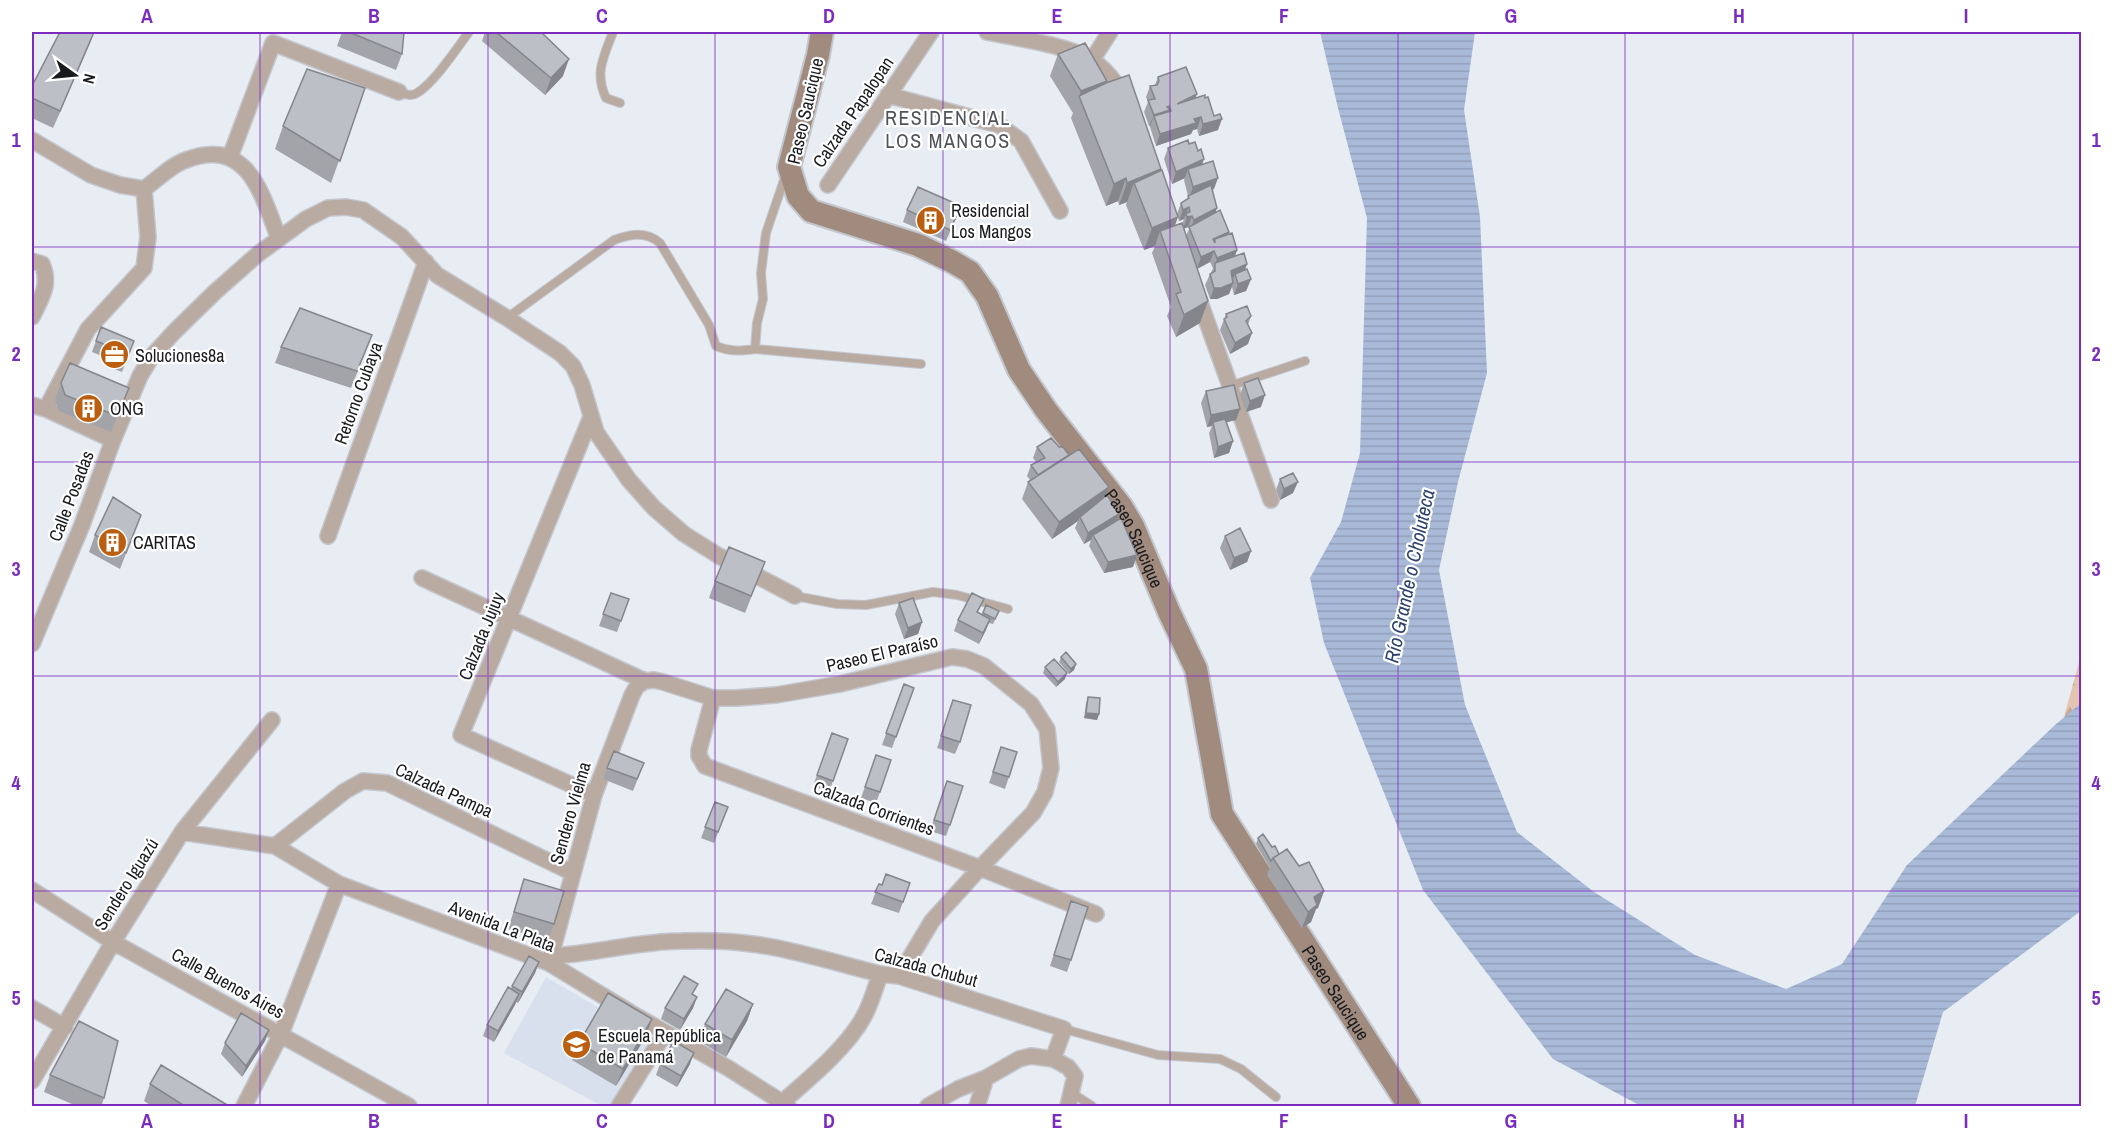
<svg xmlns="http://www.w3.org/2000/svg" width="2113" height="1138" font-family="'Archivo Narrow',sans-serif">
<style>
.built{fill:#d8e0ed}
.forest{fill:url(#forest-firs)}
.water{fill:url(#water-rules)}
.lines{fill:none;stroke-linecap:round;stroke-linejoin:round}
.lane-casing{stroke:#c3c6cd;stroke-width:10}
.street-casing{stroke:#c3c6cd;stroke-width:18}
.secondary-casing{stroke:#c3c6cd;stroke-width:26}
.lane{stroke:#baaba2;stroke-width:8}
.street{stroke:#baaba2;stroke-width:15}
.secondary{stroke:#a18b7e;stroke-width:22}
.wall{fill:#a2a4aa;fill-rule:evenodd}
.shaded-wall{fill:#84868b}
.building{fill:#bcbfc6;stroke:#84868b;stroke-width:1.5}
.grid{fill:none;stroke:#7b2cbf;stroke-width:1.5;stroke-opacity:0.55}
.labels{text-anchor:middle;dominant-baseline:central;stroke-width:4.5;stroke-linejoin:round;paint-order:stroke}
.street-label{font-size:18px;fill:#1a1b1e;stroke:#fff}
.poi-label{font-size:18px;fill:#1a1b1e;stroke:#fff;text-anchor:start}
.neighbourhood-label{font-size:20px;letter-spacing:1.5px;fill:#505359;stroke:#fff}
.water-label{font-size:20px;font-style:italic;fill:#2e446e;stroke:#fff}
.neatline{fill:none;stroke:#7b2cbf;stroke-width:2}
.grid-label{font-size:20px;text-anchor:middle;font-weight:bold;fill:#7b2cbf}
</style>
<defs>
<pattern id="forest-firs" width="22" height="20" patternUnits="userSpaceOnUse" patternTransform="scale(1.5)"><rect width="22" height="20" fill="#e3c4b2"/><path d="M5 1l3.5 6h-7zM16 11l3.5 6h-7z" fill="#c2a899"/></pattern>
<pattern id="water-rules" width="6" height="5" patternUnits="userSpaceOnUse" patternTransform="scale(1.5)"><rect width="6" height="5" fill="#a9bad9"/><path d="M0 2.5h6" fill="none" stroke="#919fba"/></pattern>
</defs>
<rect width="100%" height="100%" fill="#e8ecf3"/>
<path class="built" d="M546 977 651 1038 609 1106H602L504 1053Z"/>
<path class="forest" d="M2081 655V740L2050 768Z"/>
<path class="water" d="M1320 32H1475L1464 110 1480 217 1487 373 1458 482 1439 570 1465 705 1517 832 1594 892 1695 955 1786 989 1842 964 1907 865 2055 725 2081 703V911L1943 1012 1915 1106H1641L1553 1059 1423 890 1324 643 1310 578 1341 522 1360 453 1367 218 1339 112Z"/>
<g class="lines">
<defs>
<path id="lane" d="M613 32C604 56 594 73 606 98L620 103
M399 92C405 94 411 97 417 93 434 83 457 48 469 32
M785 177 766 233 761 273 763 299 757 323 755 349 921 364
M507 318 614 240C630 234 646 231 660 243L709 325 716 346C730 352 741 351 755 349
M1230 386 1305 361
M795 596 837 604 866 605 933 592 957 595 1008 609
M1064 1029 1158 1055 1220 1059 1241 1069 1276 1097
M1072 1093 1092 1106"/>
<path id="street" d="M987 32C1016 38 1065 45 1090 59 1103 66 1118 84 1123 97
M1092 60 1110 32
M888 95 999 125 1021 141 1060 211
M32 140 91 175 120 185 144 189C157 180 171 165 186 160 248 136 262 195 279 239
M230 157 273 43 399 92
M828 185 931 32
M32 261 42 264C51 285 41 298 32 317
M1197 294 1271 500
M32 405 46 409 113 440
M46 409 88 329 144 268 148 237 144 189
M591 417 461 735 594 795
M328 536 426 262
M422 578 645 681 654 680 663 682 713 698H736L776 695 840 684 952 657 967 659 984 666 1031 704 1047 729 1051 768 1045 792 1033 813 980 868 932 921 899 976
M32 644 82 525 113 440 140 376 152 356 175 331 215 292 258 254 306 219 328 208 346 207 363 210 402 237 437 275 507 318 560 353 573 366 582 385 596 432 629 480 654 508 684 534 719 556 795 596
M713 698 699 750V756L705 766 980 868 1096 914
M182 832 275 846 339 884 549 963 631 1013 728 1068 788 1106
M275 846 345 791 363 781 387 783 573 873
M32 890 113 942 409 1106
M551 956C595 954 638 941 682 941 708 940 735 941 760 945 800 951 840 964 880 974L899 976 1064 1029 1053 1059 1068 1067 1075 1076 1068 1106
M549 963 594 795 632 695 637 686 645 681
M32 1008 65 1027
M32 1081 113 942 182 832 272 720
M244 1106 281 1034 339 884
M619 1106 665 1033
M778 1106C805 1082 845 1050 863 1018 871 1004 875 989 880 974
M928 1106 958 1089 986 1078 1019 1059 1031 1056 1053 1059
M977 1106 986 1078"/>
<g id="secondary">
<path id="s1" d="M822 32 818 55 789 167 798 196 811 211 918 245 953 262 970 272 987 296 1019 370 1046 410 1121 506 1133 526 1169 612 1196 669 1222 814 1409 1106"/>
</g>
</defs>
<use href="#lane" class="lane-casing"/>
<use href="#street" class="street-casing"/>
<use href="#secondary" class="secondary-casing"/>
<use href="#lane" class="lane"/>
<use href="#street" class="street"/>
<use href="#secondary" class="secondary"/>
</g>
<path class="wall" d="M94 32 53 128 32 118V86Z
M342 32H404L402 54 396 70 337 46Z
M485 32H541L563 76 545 95 482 41Z
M1058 54 1107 82 1160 171 1175 226 1182 224 1184 219 1179 221 1177 214 1181 203 1187 200 1188 196 1184 180 1185 178 1172 184 1164 159 1168 148 1189 144 1202 164 1214 189 1212 190 1216 212 1237 250 1235 256 1247 264 1245 270 1251 279 1246 291 1234 295 1232 287 1229 294 1217 299H1210L1205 285 1210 274 1211 273 1213 268 1210 262 1197 269 1200 323 1176 337 1167 316 1171 307 1152 253 1155 246 1144 250 1126 205 1127 202 1119 205 1118 201 1106 206 1071 118 1073 113 1050 76ZM1188 227 1189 229 1186 236 1183 229Z
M1158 77 1196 98 1218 130 1199 136 1197 129 1193 130 1191 134 1156 146 1150 127V126H1149L1144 112 1148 102 1146 97 1150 86 1155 85Z
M365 88 331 183 275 149 283 126Z
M961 206 946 241 903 222 907 210Z
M1226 314 1251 316 1248 325V344L1230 354 1220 330Z
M101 327 130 352 122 372 104 365 107 358 92 352Z
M281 347 366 351 351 388 275 363Z
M61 383 129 388 111 432 59 411 55 400Z
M1244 383 1261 407 1246 412 1240 395Z
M1206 391 1240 409 1236 420 1227 422 1233 441 1229 453 1214 458 1209 433 1212 426 1207 427 1201 403Z
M1037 447H1059L1069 455 1105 497 1116 521 1137 555 1133 567 1104 573 1089 546 1091 540 1084 544 1075 528 1078 521 1052 539 1022 499 1028 482 1030 480 1027 476 1031 465 1036 462 1033 458Z
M1280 479 1293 493 1280 500 1276 490Z
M141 515 120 569 89 552 95 535Z
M1225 536 1251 551 1247 562 1230 570 1220 548Z
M765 562 745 613 709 598 715 581Z
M611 593 629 599 617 632 599 626Z
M984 599 978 612 982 614 986 605 999 611 993 624 989 623 979 644 954 631 958 620Z
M899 603 922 622 918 634 904 639 895 614Z
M1061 657 1076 664 1074 670 1069 674 1059 662Z
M1045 667 1065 679 1056 687 1043 673Z
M904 684 914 688 892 748 882 745Z
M1088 697 1099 714 1097 720 1084 718 1086 703Z
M953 700 960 742 955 754 937 748Z
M832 733 848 739 829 792 813 786Z
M1001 747 1017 752 1005 789 989 783Z
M614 751 644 763 633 791 603 779Z
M876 755 880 792 876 803 861 798Z
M947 781 950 825 946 836 930 831Z
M715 802 728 807 714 843 701 838Z
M1258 838 1272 847 1279 854 1299 866 1324 891 1318 908 1316 909 1311 922 1302 928 1267 875 1270 866H1269L1256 844Z
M524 879 554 924 548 941 508 929Z
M910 883 899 913 871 904 879 884 882 885Z
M1071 901V960L1067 972 1050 966Z
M539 962 535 973 518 1003 516 1002 494 1042 483 1036 487 1025 511 989 512 986Z
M694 995 697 997 693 1008 680 1030 661 1019 665 1008Z
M753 1004 747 1021 726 1057 699 1041 705 1024Z
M269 1030 265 1041 242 1077 221 1054 225 1043Z
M646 1036 616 1086 572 1060 579 1043Z
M660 1064H690L677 1087 656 1075Z
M50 1075 104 1098 101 1107H79L44 1092Z
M150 1084 229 1107H153L144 1101Z"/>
<path class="shaded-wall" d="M94 32 90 43 53 128 60 111Z
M569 59 563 76 545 95 551 78Z
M1107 81 1099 103 1079 97 1081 91Z
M1197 94 1193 106 1177 104Z
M1169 106 1168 110H1170L1165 121 1154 116 1150 126H1149L1154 115Z
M1201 117 1197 129 1193 130 1191 134 1156 146 1160 134Z
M1222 119 1218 130 1199 136 1203 124Z
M1204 159 1200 171 1188 169 1185 178 1172 184 1176 172Z
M1161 169 1153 191 1134 183 1127 202 1119 205 1127 183Z
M1126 178 1118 201 1106 206 1114 184Z
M1218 178 1214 189 1189 199 1193 187Z
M1189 207 1184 219 1179 221 1183 210Z
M1217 208 1213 220 1190 231 1194 220Z
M1192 216 1188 227 1183 229 1187 217Z
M1178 217 1170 239 1160 231 1155 246 1144 250 1152 228Z
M1229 232 1225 243 1211 249 1213 239Z
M1237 250 1233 261 1215 265 1217 258Z
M1214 251 1210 262 1197 269 1201 257Z
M1247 264 1243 275 1235 274 1233 279 1227 282 1231 271Z
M1251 279 1246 291 1234 295 1238 284Z
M1233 283 1229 294 1217 299H1210L1214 288Z
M1208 301 1200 323 1176 337 1184 315Z
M1252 333 1248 344 1230 354 1235 343Z
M1265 395 1261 407 1246 412 1250 401Z
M1240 409 1236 420 1214 425 1213 422 1212 426 1207 427 1211 415Z
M1233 441 1229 453 1214 458 1218 447Z
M1298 482 1293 493 1280 500 1284 489Z
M1109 487 1103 503 1080 517 1078 521 1052 539 1059 522Z
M1119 514 1114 526 1093 535 1091 540 1084 544 1088 533Z
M1251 551 1247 562 1230 570 1234 558Z
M1137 555 1133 567 1104 573 1108 562Z
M990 619 986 630 979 644 983 633Z
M922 622 918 634 904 639 908 628Z
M1076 664 1074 670 1069 674 1071 669Z
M1067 673 1065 679 1056 687 1058 682Z
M1086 713 1099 714 1097 720 1084 718Z
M1324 891 1318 908 1316 909 1311 922 1302 928 1314 897Z
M539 962 535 973 518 1003 522 992Z
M519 994 515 1005 494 1042 498 1031Z
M697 997 693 1008 680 1030 684 1019Z
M753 1004 747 1021 726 1057 732 1040Z
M652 1019 646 1036 616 1086 623 1069Z
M269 1030 265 1041 242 1077 246 1066Z
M694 1053 690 1064 677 1087 681 1076Z"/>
<path class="building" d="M60 32H94L60 111 32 98V86Z
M349 32H404L402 54Z
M496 32H541L569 59 551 78Z
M1085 43 1107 81 1081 91 1058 54Z
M1186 67 1197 94 1177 104 1205 95V98L1208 97 1214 116 1220 114 1222 119 1203 124 1201 117 1194 119 1196 123 1160 134 1154 116 1171 111 1169 106 1167 107 1170 110 1154 115 1148 100 1155 99 1150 86 1157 85 1159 81 1158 77Z
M307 69 365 88 340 161 283 126Z
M1129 75 1161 169 1127 183 1126 178 1114 184 1079 96 1106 83Z
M1188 140 1189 144 1195 142 1198 151 1201 149 1204 159 1176 172 1168 148Z
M1213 161 1218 178 1193 187 1188 169Z
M1162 170 1178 217 1152 228 1134 183Z
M1211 185 1217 208 1194 220 1192 216 1187 217 1186 213 1190 212 1189 207 1183 210 1181 203 1189 198 1188 196Z
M918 187 961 206 950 230 907 210Z
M1220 210 1229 232 1213 239 1215 243V239L1232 233 1237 250 1217 258 1214 251 1201 257 1189 227Z
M1182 223 1208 301 1184 315 1176 294 1181 292 1160 231Z
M1244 253 1247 264 1231 271 1233 283 1221 288H1214L1210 274 1215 271V263Z
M1247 269 1251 279 1238 284 1235 274Z
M1247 306 1251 316 1246 321 1252 333 1235 343 1224 319 1227 317 1226 314Z
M300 308 372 335 357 371 281 347Z
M101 327 134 341 126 361 109 354 111 347 96 341Z
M70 363 129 388 117 416 65 395 61 383Z
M1258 378 1265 395 1250 401 1244 383Z
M1234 385 1240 409 1211 415 1206 391Z
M1225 419 1233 441 1218 447 1213 422Z
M1051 438 1059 447H1063L1069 455 1038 475 1031 465 1045 458 1037 447Z
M1079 449 1109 487 1059 522 1028 482Z
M1293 473 1298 482 1284 489 1280 479Z
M1107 495 1119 514 1088 533 1080 517Z
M113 497 141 515 126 553 95 535Z
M1121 518 1137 555 1108 562 1093 535Z
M1240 528 1251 551 1234 558 1225 536Z
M729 547 765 562 751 596 715 581Z
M611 593 629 599 621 621 603 614Z
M972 593 984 599 977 612 990 619 983 633 958 620Z
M913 598 922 622 908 628 899 603Z
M986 605 999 611 995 619 983 613Z
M1066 652 1076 664 1071 669 1061 657Z
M1054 659 1067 673 1058 682 1045 667Z
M904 684 914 688 896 737 886 733Z
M1088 697 1100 698 1099 714 1086 713Z
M953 700 971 705 960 742 941 736Z
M832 733 848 739 833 781 817 775Z
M1001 747 1017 752 1009 777 993 772Z
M614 751 644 763 637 779 607 768Z
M876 755 891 760 880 792 865 787Z
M947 781 963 786 950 825 934 820Z
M715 802 728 807 718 832 705 827Z
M1263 834 1272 847 1275 846 1279 854 1273 858 1271 861 1258 838Z
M1287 849 1299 866 1309 862 1324 891 1314 897 1317 905 1308 912 1273 858Z
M886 874 910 883 903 902 875 892 879 884 882 885Z
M524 879 564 891 554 924 514 912Z
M1071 901 1088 907 1071 960 1054 955Z
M529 956 539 962 522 992 512 986Z
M684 976 698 984 692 994 697 997 684 1019 665 1008Z
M508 987 519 994 498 1031 487 1025Z
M726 989 753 1004 732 1040 705 1024Z
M608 993 652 1019 623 1069 579 1043Z
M241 1013 269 1030 246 1066 225 1043Z
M79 1021 118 1041 104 1098 50 1075Z
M674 1041 694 1053 681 1076 660 1064Z
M161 1065 229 1106V1107H186L150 1084Z"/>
<path class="grid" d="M260 32V1106M488 32V1106M715 32V1106M943 32V1106M1170 32V1106M1398 32V1106M1625 32V1106M1853 32V1106M32 247H2082M32 462H2082M32 676H2082M32 891H2082"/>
<defs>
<symbol id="building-disc" viewBox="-11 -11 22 22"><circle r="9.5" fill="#bc5e10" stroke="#fff"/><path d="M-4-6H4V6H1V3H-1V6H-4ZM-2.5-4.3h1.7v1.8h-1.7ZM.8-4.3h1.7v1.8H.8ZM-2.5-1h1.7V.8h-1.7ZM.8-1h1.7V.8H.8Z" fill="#fff"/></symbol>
<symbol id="office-disc" viewBox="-11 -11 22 22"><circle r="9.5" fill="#bc5e10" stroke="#fff"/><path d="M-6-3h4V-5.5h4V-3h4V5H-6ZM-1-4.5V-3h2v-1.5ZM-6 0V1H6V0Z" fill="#fff"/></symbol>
<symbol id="school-disc" viewBox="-11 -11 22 22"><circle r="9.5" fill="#bc5e10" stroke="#fff"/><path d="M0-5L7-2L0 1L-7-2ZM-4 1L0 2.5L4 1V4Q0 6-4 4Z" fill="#fff"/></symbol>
</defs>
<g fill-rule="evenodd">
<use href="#building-disc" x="914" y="204" width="33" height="33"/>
<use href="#office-disc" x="98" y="338" width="33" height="33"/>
<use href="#building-disc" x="72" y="392" width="33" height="33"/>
<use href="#building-disc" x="96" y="526" width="33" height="33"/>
<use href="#school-disc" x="560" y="1028" width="33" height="33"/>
</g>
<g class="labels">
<g class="street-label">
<text transform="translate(805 111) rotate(-77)">Paseo Saucique</text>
<text transform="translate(853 112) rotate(-56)">Calzada Papalopan</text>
<text transform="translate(358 393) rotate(-70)">Retorno Cubaya</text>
<text transform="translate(71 496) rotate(-69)">Calle Posadas</text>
<text stroke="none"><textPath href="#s1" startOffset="675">Paseo Saucique</textPath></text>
<text transform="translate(481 636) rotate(-68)">Calzada Jujuy</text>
<text transform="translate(882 653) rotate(-13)">Paseo El Paraíso</text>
<text transform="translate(444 790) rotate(25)">Calzada Pampa</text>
<text transform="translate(874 808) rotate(20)">Calzada Corrientes</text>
<text transform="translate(570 813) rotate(-74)">Sendero Vielma</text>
<text transform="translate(126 884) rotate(-58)">Sendero Iguazú</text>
<text transform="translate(502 926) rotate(21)">Avenida La Plata</text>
<text transform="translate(926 967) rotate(15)">Calzada Chubut</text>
<text transform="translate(228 983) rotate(29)">Calle Buenos Aires</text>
<text stroke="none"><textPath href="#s1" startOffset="1179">Paseo Saucique</textPath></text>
</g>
<g class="poi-label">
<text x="951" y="210">Residencial<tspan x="951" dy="21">Los Mangos</tspan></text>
<text x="135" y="355">Soluciones8a</text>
<text x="110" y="408">ONG</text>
<text x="133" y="542">CARITAS</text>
<text x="598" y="1035">Escuela República<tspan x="598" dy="21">de Panamá</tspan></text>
</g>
<g class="neighbourhood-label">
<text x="948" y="117">RESIDENCIAL<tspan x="948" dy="23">LOS MANGOS</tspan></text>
</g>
<g class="water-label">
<text transform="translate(1409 576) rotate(-78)">Río Grande o Choluteca</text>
</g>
</g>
<rect width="2113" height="1138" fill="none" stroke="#ffffff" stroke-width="66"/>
<g transform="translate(75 75) rotate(105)" stroke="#ffffff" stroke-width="4.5" paint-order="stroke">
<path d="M0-4.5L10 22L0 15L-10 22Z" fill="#1a1b1e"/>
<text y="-9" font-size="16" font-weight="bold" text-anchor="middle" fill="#1a1b1e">N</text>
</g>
<rect x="33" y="33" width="2047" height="1072" class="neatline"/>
<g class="grid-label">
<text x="147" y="23">A</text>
<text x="374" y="23">B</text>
<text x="602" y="23">C</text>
<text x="829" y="23">D</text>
<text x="1057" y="23">E</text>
<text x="1284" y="23">F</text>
<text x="1511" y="23">G</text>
<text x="1739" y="23">H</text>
<text x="1966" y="23">I</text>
<text x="16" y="147">1</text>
<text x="2096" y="147">1</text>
<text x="16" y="361">2</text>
<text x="2096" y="361">2</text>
<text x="16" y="576">3</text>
<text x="2096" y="576">3</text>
<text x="16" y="790">4</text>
<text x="2096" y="790">4</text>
<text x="16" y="1005">5</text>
<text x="2096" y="1005">5</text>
<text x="147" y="1128">A</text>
<text x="374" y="1128">B</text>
<text x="602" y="1128">C</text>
<text x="829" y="1128">D</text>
<text x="1057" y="1128">E</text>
<text x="1284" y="1128">F</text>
<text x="1511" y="1128">G</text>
<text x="1739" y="1128">H</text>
<text x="1966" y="1128">I</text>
</g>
</svg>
